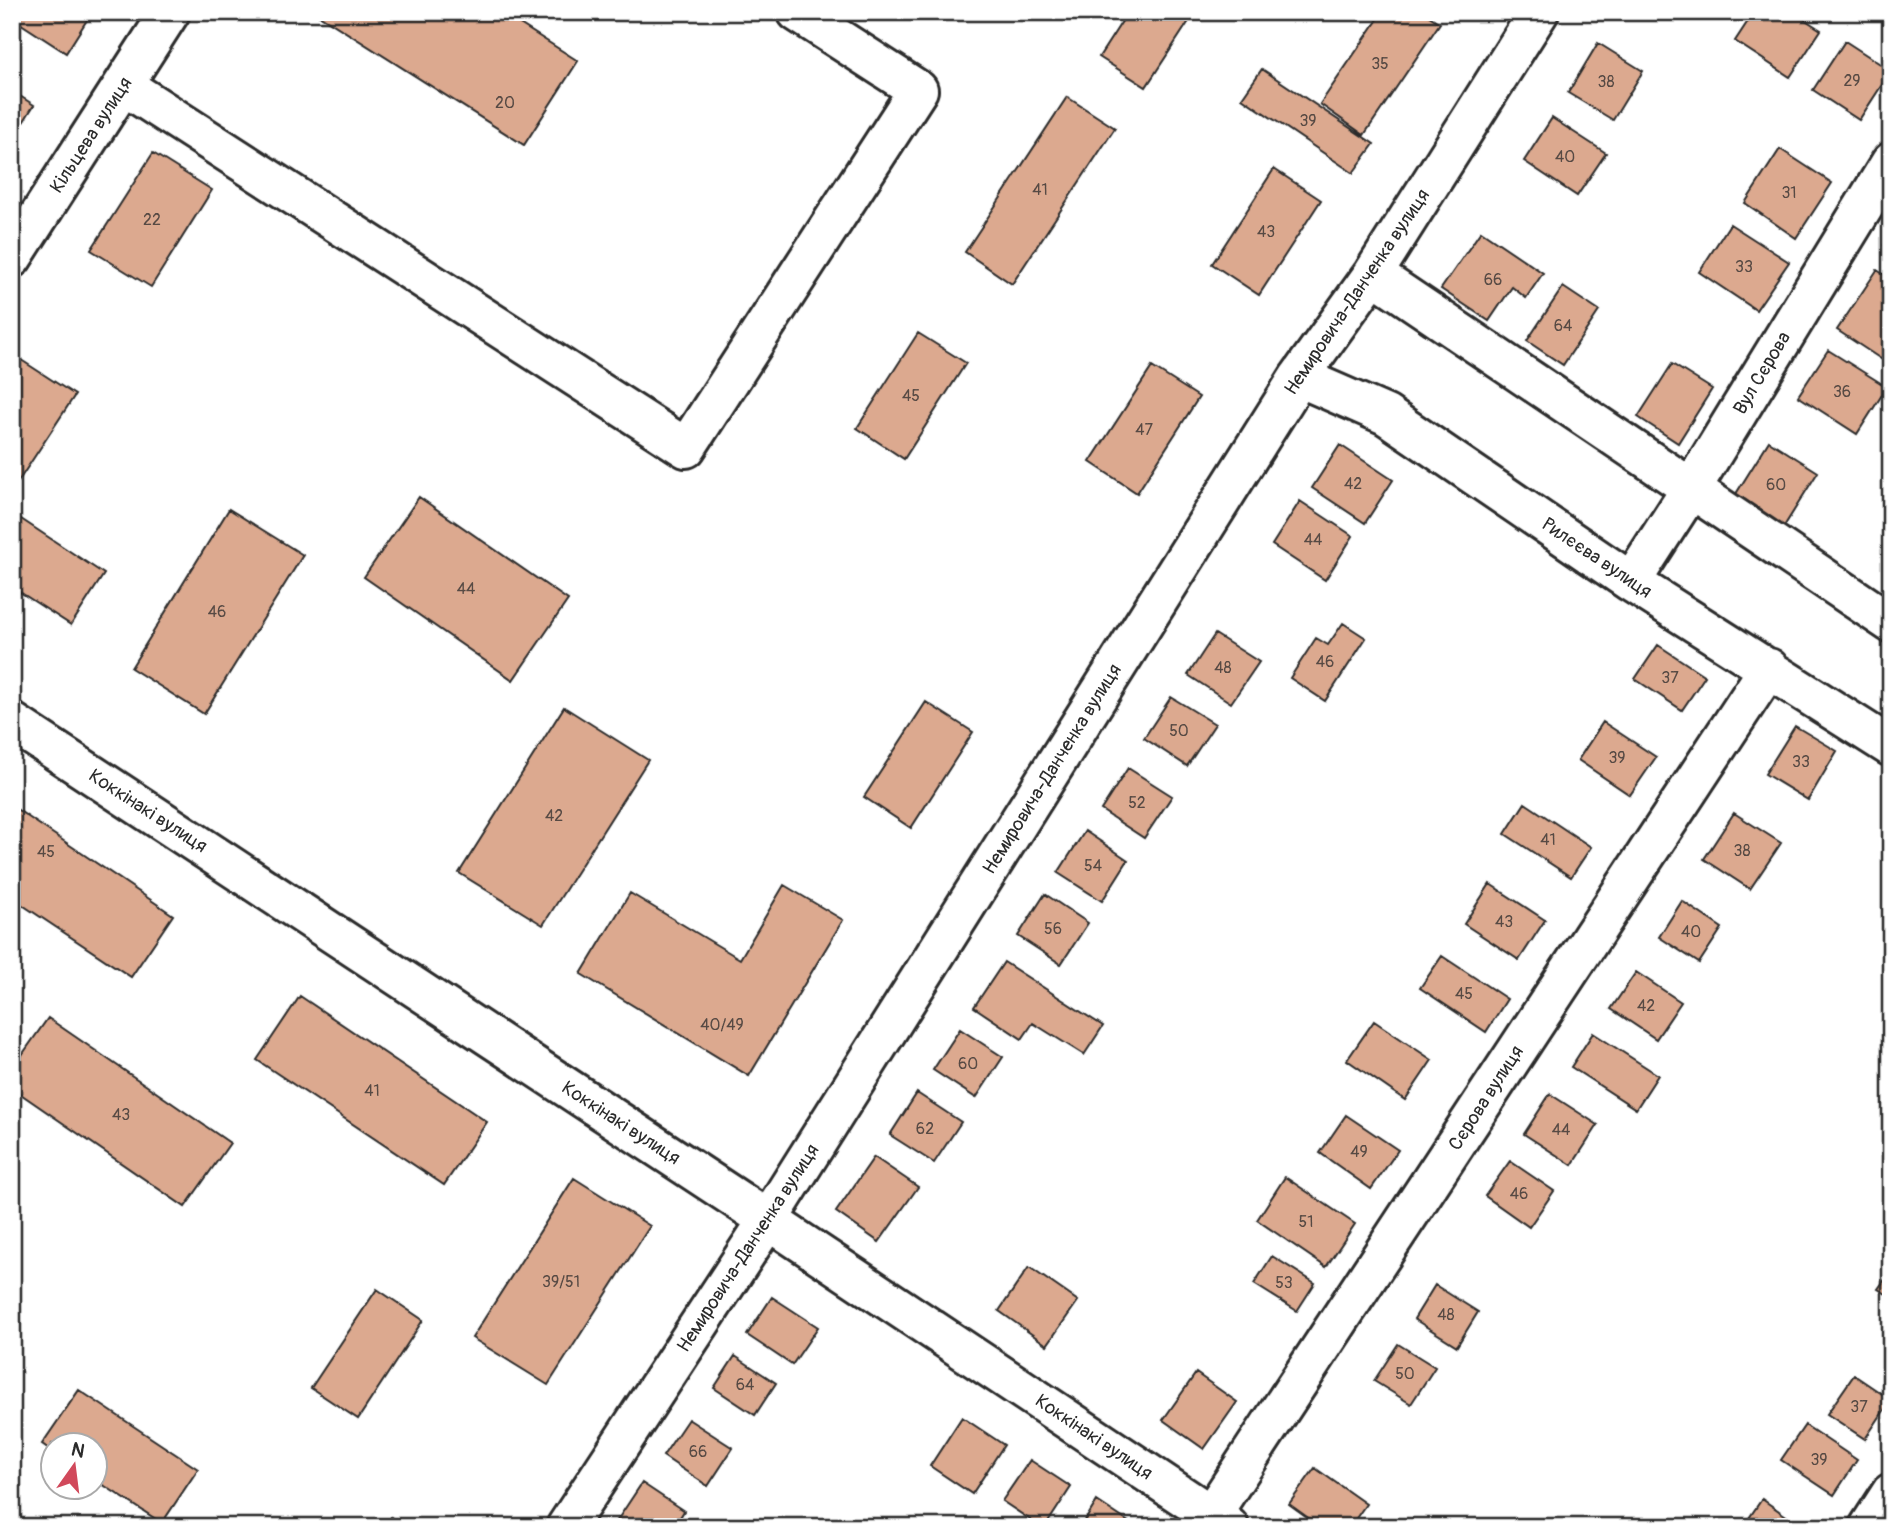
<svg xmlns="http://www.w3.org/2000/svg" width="1903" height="1539" font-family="Pangolin,sans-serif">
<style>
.building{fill:#dca98f;stroke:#2b2b2b;stroke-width:2}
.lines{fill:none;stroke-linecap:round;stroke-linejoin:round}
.minor-casing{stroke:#2b2b2b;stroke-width:44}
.minor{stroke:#fff;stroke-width:38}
.labels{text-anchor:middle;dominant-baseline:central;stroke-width:6;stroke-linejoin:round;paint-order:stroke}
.number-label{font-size:16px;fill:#574a44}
.street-label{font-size:19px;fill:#2b2b2b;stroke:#fff}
</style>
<rect width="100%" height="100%" fill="#fff"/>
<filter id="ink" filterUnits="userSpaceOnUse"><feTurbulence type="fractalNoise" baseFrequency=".0143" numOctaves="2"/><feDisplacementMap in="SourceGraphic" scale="14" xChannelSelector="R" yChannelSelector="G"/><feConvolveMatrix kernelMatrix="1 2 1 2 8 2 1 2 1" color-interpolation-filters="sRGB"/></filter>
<g filter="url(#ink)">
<path class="building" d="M12 12H92L66 53 12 18Z
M320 12H501L578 61 524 145 319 15Z
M1128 12H1195L1146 87 1099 57Z
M1383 12H1423L1440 23 1364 135 1320 104Z
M1754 12H1793L1821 30 1790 77 1735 41Z
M1845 41 1891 71 1859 120 1813 90Z
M1598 43 1643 71 1613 120 1568 93Z
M1262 69 1374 144 1353 173 1242 98Z
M12 91 34 105 12 140Z
M1067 97 1115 128 1012 284 965 252Z
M1552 118 1606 153 1577 196 1524 161Z
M1780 149 1832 183 1796 238 1745 203Z
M153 153 212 190 151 287 91 250Z
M1274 169 1321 200 1259 295 1212 264Z
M1730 224 1789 262 1756 310 1699 272Z
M1481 231 1543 273 1526 298 1512 287 1489 321 1441 289Z
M1891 235V250L1884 245Z
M1877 270 1891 279 1890 365 1837 330Z
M1563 287 1599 311 1563 365 1527 341Z
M918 333 966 363 904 459 857 428Z
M1828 350 1887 387 1857 434 1798 396Z
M12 354 75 395 12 491Z
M1672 364 1712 389 1678 443 1638 417Z
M1152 367 1199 397 1137 493 1090 462Z
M1769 441 1818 472 1783 528 1734 497Z
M1340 445 1393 480 1365 523 1312 488Z
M419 497 568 600 513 680 364 577Z
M1300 501 1353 536 1325 580 1272 545Z
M229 509 303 555 204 714 131 668Z
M12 513 104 574 71 625 12 587Z
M1343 623 1366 638 1325 701 1290 678 1316 638 1328 645Z
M1215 634 1259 662 1231 703 1188 675Z
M1658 645 1705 676 1682 710 1635 679Z
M1171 697 1215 724 1187 766 1144 738Z
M926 702 973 732 911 828 864 797Z
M564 707 648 760 543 925 459 873Z
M1603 722 1656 757 1630 795 1578 760Z
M1795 726 1837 751 1808 800 1765 774Z
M1128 768 1172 796 1144 838 1101 810Z
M1525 803 1591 847 1571 877 1505 834Z
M12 806 173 915 131 977 12 898Z
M1734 813 1781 843 1750 889 1704 859Z
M1085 831 1128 860 1102 901 1058 873Z
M1490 884 1545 920 1519 960 1464 924Z
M784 885 843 920 749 1076 581 974 630 893 740 959Z
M1045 894 1088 923 1061 964 1018 936Z
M1682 901 1722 928 1699 963 1659 937Z
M1442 956 1507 999 1486 1032 1420 988Z
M1004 962 1103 1026 1084 1055 1033 1023 1022 1039 974 1007Z
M1636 972 1681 1002 1656 1039 1611 1009Z
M300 996 487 1122 444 1185 257 1060Z
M48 1018 230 1143 185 1207 12 1088V1069Z
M1374 1021 1432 1060 1405 1100 1347 1060Z
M960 1029 1003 1057 976 1098 933 1070Z
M1593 1033 1658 1075 1636 1109 1571 1067Z
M917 1093 961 1122 934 1163 890 1135Z
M1550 1094 1598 1125 1572 1165 1524 1134Z
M1346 1115 1398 1150 1371 1189 1320 1153Z
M874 1157 918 1187 879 1242 836 1212Z
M1510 1161 1554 1191 1529 1227 1485 1196Z
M1285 1177 1355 1224 1326 1267 1257 1220Z
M574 1178 650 1226 548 1385 472 1338Z
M1272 1256 1315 1283 1297 1311 1254 1284Z
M1029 1267 1078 1301 1047 1345 999 1311Z
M1891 1271V1297L1878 1289Z
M1435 1285 1478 1312 1457 1346 1414 1319Z
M377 1289 423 1320 358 1419 311 1388Z
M772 1297 818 1327 792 1365 747 1335Z
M1398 1344 1435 1367 1411 1404 1374 1381Z
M735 1356 776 1383 755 1415 714 1388Z
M1196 1373 1237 1402 1204 1449 1163 1420Z
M1854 1375 1891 1400 1865 1439 1827 1414Z
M79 1390 198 1469 162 1523 94 1479V1444H52V1451L42 1444Z
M962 1417 1004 1445 972 1494 930 1466Z
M688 1419 733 1448 708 1486 663 1456Z
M1805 1425 1857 1460 1834 1495 1781 1460Z
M1030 1460 1071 1487 1045 1527H1041L1002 1501Z
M1315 1468 1366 1504 1350 1527H1321L1289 1504Z
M642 1483 684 1511 674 1527H616L614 1525Z
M1762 1499 1802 1527H1743Z
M1097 1501 1136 1527H1081Z
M391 1517 405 1527H385Z"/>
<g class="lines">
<defs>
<path id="minor" d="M123 85 686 448 918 90 797 12
M12 258 170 12
M1373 274 1891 623
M1299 377 1386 415 1631 582 1891 747
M1631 582 1691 489 1891 162
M12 722 768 1220 1229 1527
M566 1527 768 1220 1299 377 1373 274 1539 12
M1203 1527 1769 668
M1869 1527 1891 1493"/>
</defs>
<use href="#minor" class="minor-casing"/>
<use href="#minor" class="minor"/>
</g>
</g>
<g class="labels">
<g class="number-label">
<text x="1380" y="64">35</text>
<text x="1852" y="81">29</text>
<text x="1606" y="82">38</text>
<text x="505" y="103">20</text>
<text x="1308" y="121">39</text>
<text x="1565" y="157">40</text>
<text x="1040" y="190">41</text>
<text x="1789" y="193">31</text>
<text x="152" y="220">22</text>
<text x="1266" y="232">43</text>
<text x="1744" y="267">33</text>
<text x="1493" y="280">66</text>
<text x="1563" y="326">64</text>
<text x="1842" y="392">36</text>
<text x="911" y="396">45</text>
<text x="1144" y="430">47</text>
<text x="1353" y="484">42</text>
<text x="1776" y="485">60</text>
<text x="1313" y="540">44</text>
<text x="466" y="589">44</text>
<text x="217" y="612">46</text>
<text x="1325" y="662">46</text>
<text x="1223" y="668">48</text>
<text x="1670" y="678">37</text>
<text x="1179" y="731">50</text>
<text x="1617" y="758">39</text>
<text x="1801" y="762">33</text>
<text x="1137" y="803">52</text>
<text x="554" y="816">42</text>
<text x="1548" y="840">41</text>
<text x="1742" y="851">38</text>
<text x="46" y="852">45</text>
<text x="1093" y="866">54</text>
<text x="1504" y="922">43</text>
<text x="1053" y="929">56</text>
<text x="1691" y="932">40</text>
<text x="1464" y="994">45</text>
<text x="1646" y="1006">42</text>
<text x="722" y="1025">40/49</text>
<text x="968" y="1064">60</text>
<text x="372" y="1091">41</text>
<text x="121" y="1115">43</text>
<text x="925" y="1129">62</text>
<text x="1561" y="1130">44</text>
<text x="1359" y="1152">49</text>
<text x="1519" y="1194">46</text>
<text x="1306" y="1222">51</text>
<text x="561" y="1282">39/51</text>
<text x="1284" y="1283">53</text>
<text x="1446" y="1315">48</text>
<text x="1405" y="1374">50</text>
<text x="745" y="1385">64</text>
<text x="1859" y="1407">37</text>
<text x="698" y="1452">66</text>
<text x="1819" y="1460">39</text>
</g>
<g class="street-label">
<text transform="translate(91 135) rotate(-57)">Кільцева вулиця</text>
<text transform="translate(1357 292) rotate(-56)">Немировича-Данченка вулиця</text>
<text transform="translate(1762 373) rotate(-59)">Вул Сєрова</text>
<text transform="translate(1597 558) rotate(34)">Рилєєва вулиця</text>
<text transform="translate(1052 769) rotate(-58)">Немировича-Данченка вулиця</text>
<text transform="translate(148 811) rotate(33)">Коккінакі вулиця</text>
<text transform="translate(1486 1098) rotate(-57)">Сєрова вулиця</text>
<text transform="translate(621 1123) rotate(33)">Коккінакі вулиця</text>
<text transform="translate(748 1248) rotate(-57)">Немировича-Данченка вулиця</text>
<text transform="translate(1094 1437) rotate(34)">Коккінакі вулиця</text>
</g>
</g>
<rect width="1903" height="1539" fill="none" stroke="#fff" stroke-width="42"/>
<rect x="21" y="21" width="1861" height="1497" fill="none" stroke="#2b2b2b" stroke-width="2.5" filter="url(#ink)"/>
<g transform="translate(74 1466) rotate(14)"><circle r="33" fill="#ffffff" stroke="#aaaaaa" stroke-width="2"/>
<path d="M0-5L12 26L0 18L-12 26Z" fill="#d1495b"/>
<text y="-10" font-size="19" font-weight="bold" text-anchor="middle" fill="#2b2b2b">N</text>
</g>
</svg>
